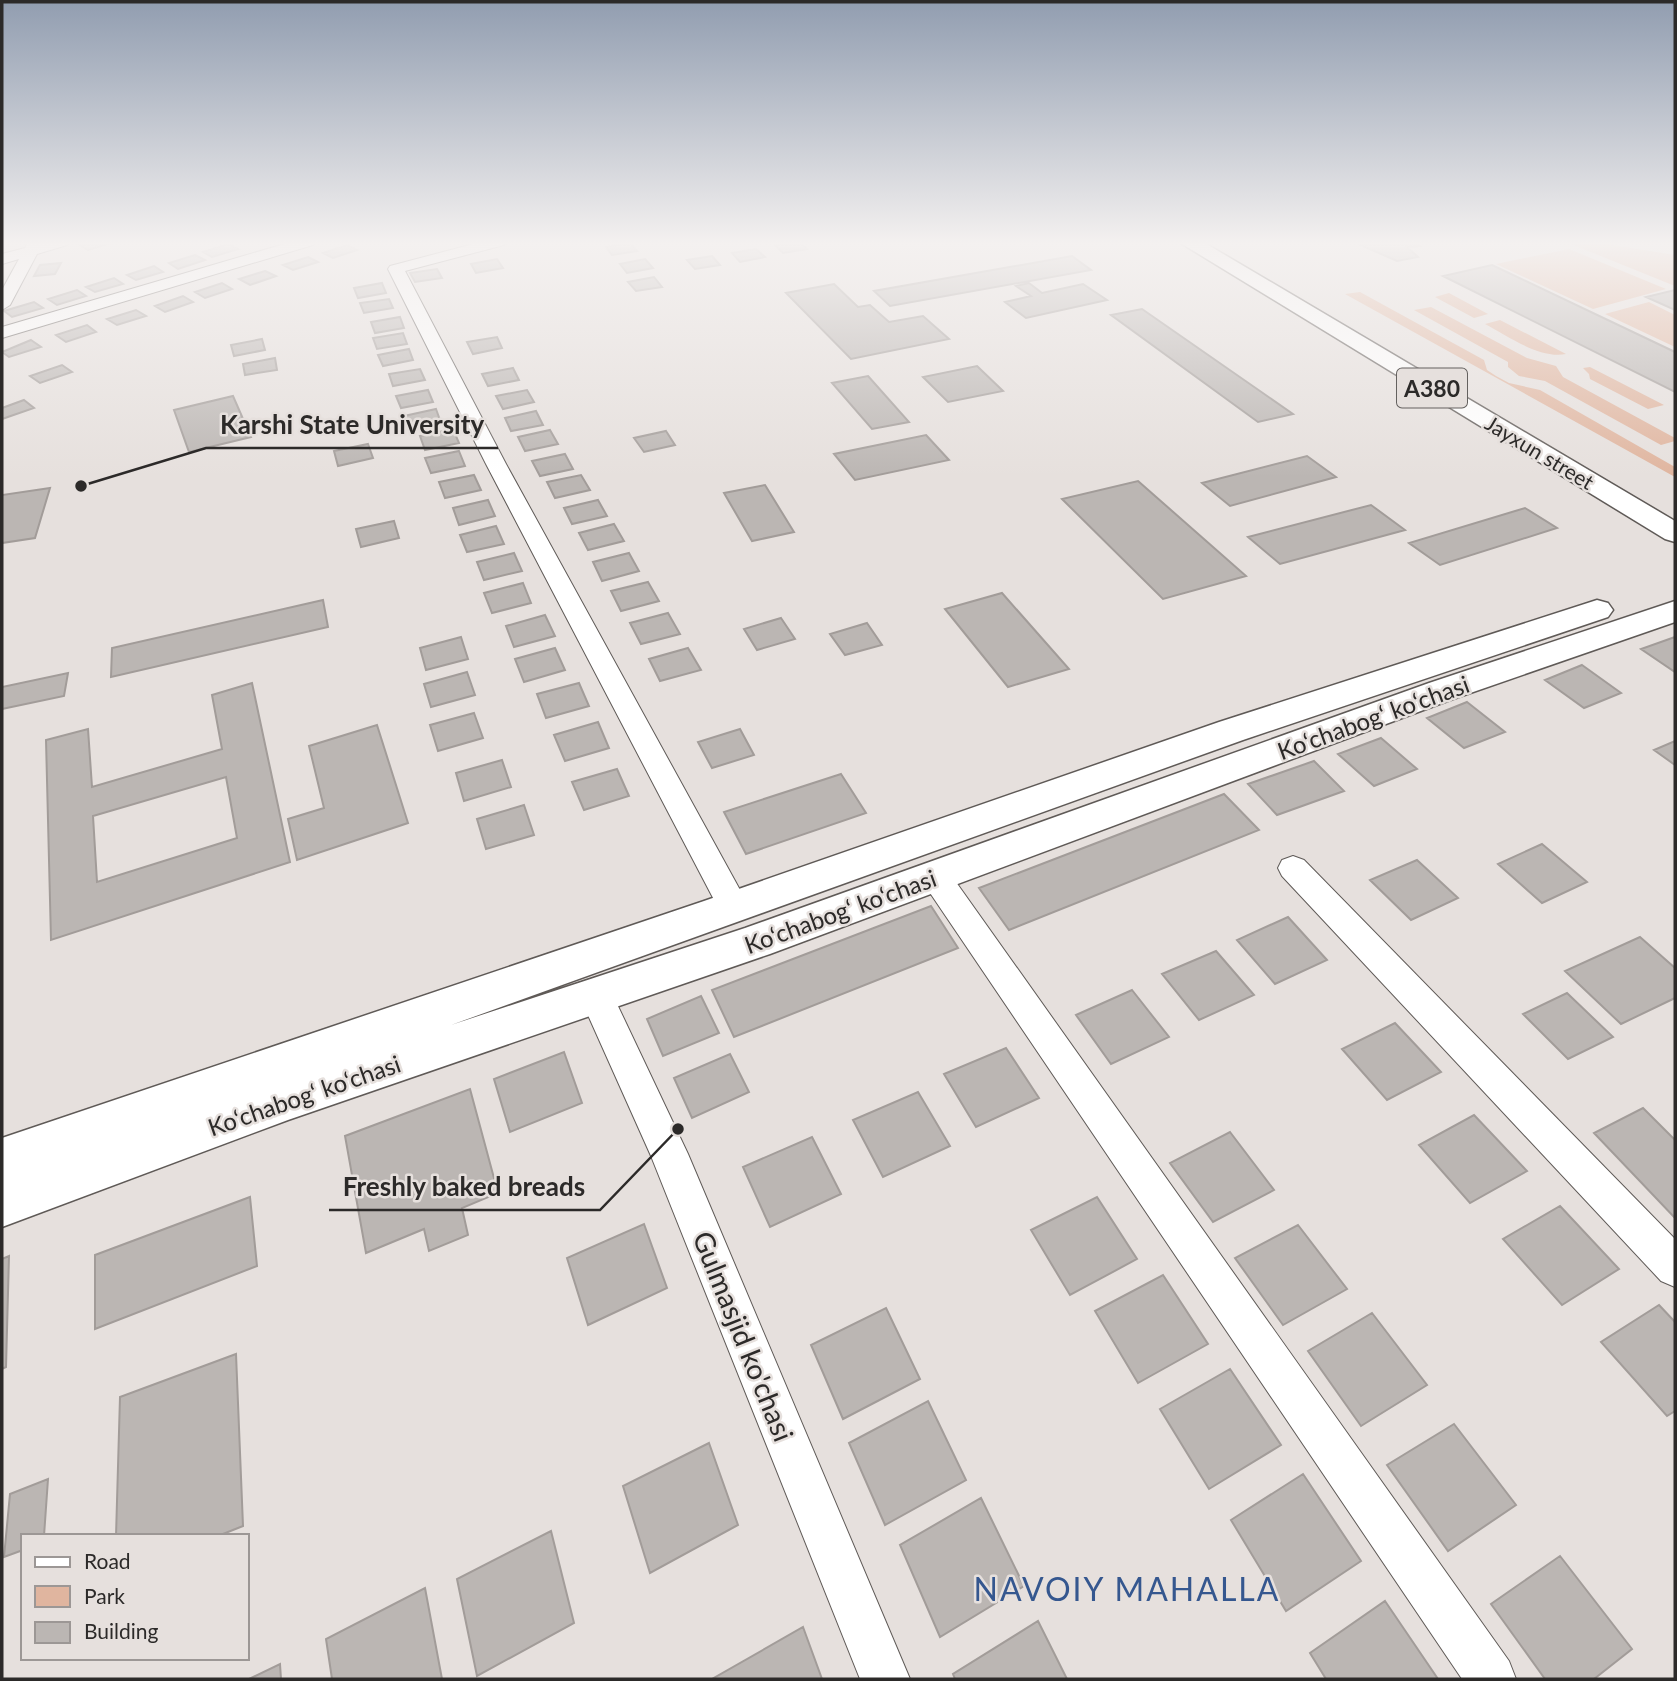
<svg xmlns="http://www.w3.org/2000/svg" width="1677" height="1681" font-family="Lato,sans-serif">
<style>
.green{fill:#e0b59f}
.building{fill:#bbb6b3;stroke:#a29c99;stroke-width:2;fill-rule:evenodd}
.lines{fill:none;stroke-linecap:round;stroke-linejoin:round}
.minor-casing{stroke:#5f5a57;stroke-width:2}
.major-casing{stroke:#5f5a57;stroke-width:3}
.highway-casing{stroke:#5f5a57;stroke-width:3}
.minor{fill:#fff;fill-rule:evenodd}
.major{fill:#fff;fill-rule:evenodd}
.highway{fill:#fff;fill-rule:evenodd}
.labels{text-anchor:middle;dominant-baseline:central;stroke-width:5;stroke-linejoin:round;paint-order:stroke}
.far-street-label{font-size:21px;fill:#2c2a29;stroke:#e6e0dd}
.shield{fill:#e6e0dd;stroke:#64615f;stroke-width:2}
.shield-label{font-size:23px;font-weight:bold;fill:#2c2a29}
.street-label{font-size:24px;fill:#2c2a29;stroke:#e6e0dd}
.near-street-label{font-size:28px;fill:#2c2a29;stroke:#e6e0dd}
.near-neighbourhood-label{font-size:32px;letter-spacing:2px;fill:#35578f;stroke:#e6e0dd}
.leader{fill:none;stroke:#2c2a29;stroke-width:2.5}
.callout-dot{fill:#2c2a29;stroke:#e6e0dd;stroke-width:2.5}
.callout-label{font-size:26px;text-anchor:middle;font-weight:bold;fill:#2c2a29;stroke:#e6e0dd;stroke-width:5;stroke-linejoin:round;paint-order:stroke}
</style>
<rect width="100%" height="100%" fill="#e6e0dd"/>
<path class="green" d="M1566 242H1594L1675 255V286Z
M1569 249 1666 289 1593 309 1496 264Z
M1360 292 1484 360 1487 370 1496 376 1509 383 1540 390 1675 467V477L1345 294Z
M1449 293 1488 314 1474 318 1435 297Z
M1649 302 1675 315V347L1605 314Z
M1431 307 1527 358 1556 366 1563 377 1675 438V441L1661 445 1545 381 1519 376 1508 367V362L1414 310Z
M1500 320 1566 354C1539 359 1508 336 1485 324Z
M1590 367 1664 405 1648 409 1590 379 1589 374 1583 368Z"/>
<path class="building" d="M90 242H115L88 250 80 245Z
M800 242 807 249 783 253 775 245Z
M1354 242H1414L1420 246 1407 247 1418 257 1397 261Z
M630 243 637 251 612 255 606 247Z
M228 244 238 249 212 257 203 252Z
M347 245 357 250 333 258 323 253Z
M756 249 765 257 740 262 732 253Z
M195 255 205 260 178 269 169 263Z
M712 256 720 265 695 269 687 260Z
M1072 256 1091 270 890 306 874 291Z
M308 257 318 262 293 270 283 265Z
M497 259 503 268 476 273 471 264Z
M645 259 653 268 627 273 620 264Z
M61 263 55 274 34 276 40 265Z
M1492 265 1675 352V392L1443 276Z
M154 266 163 272 136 280 127 275Z
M437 269 442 278 415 282 410 273Z
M265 271 276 276 250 285 239 279Z
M654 277 662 287 636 291 628 282Z
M114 278 123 284 95 292 86 287Z
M222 283 232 289 205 298 195 292Z
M382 283 386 293 358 298 354 288Z
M1029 283 1042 293 1083 284 1107 300 1026 318 1005 302 1031 296 1016 286Z
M834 284 858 307 870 305 889 322 923 316 949 339 851 359 786 293Z
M77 290 86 296 57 305 48 299Z
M1675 290V310L1646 297Z
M183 296 193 302 165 312 155 306Z
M389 299 393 308 364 313 360 303Z
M34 302 43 308 12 317 4 311Z
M1142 309 1293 414 1258 422 1111 315Z
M136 310 146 316 117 325 107 319Z
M400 317 404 328 375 333 371 322Z
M87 325 96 332 66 342 56 335Z
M403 333 407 344 377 349 373 338Z
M497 337 502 348 473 354 467 342Z
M262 339 265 350 234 356 231 345Z
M31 340 41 347 9 357 2 352Z
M409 349 413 360 383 366 378 355Z
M275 358 277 370 245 375 243 364Z
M62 365 72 372 40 383 30 376Z
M977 366 1003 391 948 402 923 377Z
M513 368 519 380 488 386 482 374Z
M420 369 425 380 393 386 389 374Z
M868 376 909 422 872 429 832 383Z
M428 390 433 402 401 408 396 396Z
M527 390 534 402 503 409 496 396Z
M233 396 251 437 189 452 174 410Z
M24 400 34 408 2 419V408Z
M436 409 441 423 409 429 404 416Z
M536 411 543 425 511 431 505 418Z
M453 429 459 443 425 450 420 436Z
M550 430 558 444 525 451 518 437Z
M666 431 675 445 644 452 634 438Z
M926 435 949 460 855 480 834 454Z
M368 444 373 458 338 466 334 451Z
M459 451 465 466 431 473 425 458Z
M565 454 573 469 540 476 532 461Z
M1307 456 1336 477 1230 506 1202 483Z
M474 475 481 490 445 498 439 482Z
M581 475 590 490 555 498 547 482Z
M1138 481 1246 576 1163 599 1062 499Z
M765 485 794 532 752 541 724 493Z
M50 488 35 538 2 543V495Z
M488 500 495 516 459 525 453 508Z
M598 500 607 516 572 524 564 508Z
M1371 505 1405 530 1280 564 1248 537Z
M1525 508 1557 528 1440 565 1409 543Z
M394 521 399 538 361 547 356 529Z
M614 524 624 541 588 550 579 533Z
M496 526 504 544 467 552 460 535Z
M514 553 522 571 484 580 477 562Z
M629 553 639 571 602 581 593 562Z
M648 582 659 601 621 611 611 591Z
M523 583 531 603 492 613 484 593Z
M1002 593 1069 669 1008 687 945 609Z
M323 600 328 627 111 677 112 648Z
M668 613 680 634 641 644 630 623Z
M545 615 555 636 514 647 506 626Z
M781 618 795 639 757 650 744 629Z
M867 623 882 645 845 655 830 634Z
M461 637 468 659 426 670 420 648Z
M1675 637V672L1641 649Z
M555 648 565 670 524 682 515 659Z
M688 648 701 670 660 681 649 659Z
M1582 665 1621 693 1584 708 1545 680Z
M467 672 475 695 431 707 424 684Z
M68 673 64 696 2 709V687Z
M252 683 290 862 51 940 46 740 88 729 92 787 222 749 212 695ZM226 777 237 838 97 882 93 816Z
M579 683 589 706 546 718 537 694Z
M1467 702 1505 732 1464 748 1427 718Z
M474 713 483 738 438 751 430 725Z
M598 722 609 748 565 761 554 735Z
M377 725 408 823 297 860 288 819 324 808 309 746Z
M740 729 754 755 712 768 698 742Z
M1381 738 1417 769 1374 786 1338 754Z
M1675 741V765L1654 750Z
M502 760 511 787 464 801 456 773Z
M1314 761 1344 791 1277 815 1248 784Z
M617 769 629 796 584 810 572 782Z
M841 774 866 813 746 854 724 812Z
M1224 794 1259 830 1009 930 979 888Z
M524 805 534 835 486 849 477 819Z
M1542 844 1587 882 1542 903 1498 864Z
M1417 860 1458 898 1411 920 1370 880Z
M931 906 958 948 734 1037 712 990Z
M1288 917 1327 960 1275 984 1237 940Z
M1640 937 1675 968V998L1621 1024 1565 971Z
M1216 951 1254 995 1199 1020 1162 974Z
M1132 990 1169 1037 1111 1064 1076 1015Z
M1567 993 1613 1037 1568 1059 1523 1014Z
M701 996 719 1033 663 1056 647 1019Z
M1395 1023 1441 1072 1387 1100 1342 1049Z
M1006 1048 1039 1098 976 1127 944 1074Z
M564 1052 582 1103 510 1132 494 1079Z
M730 1054 749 1092 692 1118 674 1078Z
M470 1089 498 1193 462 1208 468 1235 429 1251 424 1229 366 1253 345 1136Z
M918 1092 950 1146 883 1177 853 1120Z
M1643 1108 1675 1140V1218L1594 1133Z
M1474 1115 1527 1171 1470 1203 1419 1145Z
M1230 1132 1274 1190 1213 1222 1170 1163Z
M812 1137 841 1194 770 1227 743 1167Z
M250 1197 257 1266 95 1329V1255Z
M1097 1197 1137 1259 1070 1295 1031 1230Z
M1560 1206 1619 1269 1562 1305 1503 1239Z
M644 1224 667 1288 588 1325 567 1258Z
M1298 1225 1347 1289 1283 1325 1235 1258Z
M9 1256 6 1367 2 1369V1259Z
M1163 1275 1208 1344 1138 1383 1095 1311Z
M1659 1305 1675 1322V1411L1667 1416 1601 1342Z
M886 1308 920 1379 843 1419 811 1345Z
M1372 1313 1427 1385 1361 1426 1308 1351Z
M236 1354 243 1526 218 1536H116L120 1397Z
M1230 1369 1281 1445 1209 1489 1160 1409Z
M928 1401 966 1480 885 1525 849 1443Z
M1454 1424 1516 1505 1448 1551 1387 1465Z
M709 1443 738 1525 650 1573 623 1486Z
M1303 1474 1361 1561 1286 1611 1231 1520Z
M48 1479 44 1536H23V1550L4 1557 10 1494Z
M981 1498 1024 1586 940 1637 900 1545Z
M551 1531 574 1623 477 1676 457 1579Z
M1560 1556 1632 1649 1594 1679H1545L1491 1604Z
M425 1588 442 1679H332L326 1639Z
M1385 1601 1438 1679H1326L1310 1653Z
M1038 1621 1067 1679H955L953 1674Z
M803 1627 822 1679H712Z
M280 1664 281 1679H249Z"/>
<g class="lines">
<defs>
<path id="minor" d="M28 242H70L67 245 37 254 10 305 2 310V290L19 259 2 264V254L25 248Z
M291 242H316L313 245 2 338V327Z
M481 242H507L504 245 405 271 506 464 745 899 750 908 745 917 734 920 723 917 486 464 388 269 390 266Z
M1293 856 1304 860 1675 1239V1287L1661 1281 1282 876 1278 868 1282 860Z
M935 864 946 868 1509 1661 1516 1679H1462L924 884 920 876 924 868Z
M596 981 608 985 688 1154 910 1679H860L651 1156 579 995 584 985Z"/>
<path id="major" d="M1597 600 1608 603 1613 610 1608 617 1243 740 451 1025 745 928 1429 683 1675 601V622L1453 699 770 954 288 1120 2 1227V1138L704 901 1219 722Z"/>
<path id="highway" d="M1179 242H1203L1675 521V542L1665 539Z"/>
</defs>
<use href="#minor" class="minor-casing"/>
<use href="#major" class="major-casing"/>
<use href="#highway" class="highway-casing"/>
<use href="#minor" class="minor"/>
<use href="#major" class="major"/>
<use href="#highway" class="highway"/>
</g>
<linearGradient id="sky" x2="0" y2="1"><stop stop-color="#919db0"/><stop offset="0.51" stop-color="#f4f1f0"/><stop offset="1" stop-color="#f4f1f0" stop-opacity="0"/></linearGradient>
<rect width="1677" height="477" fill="url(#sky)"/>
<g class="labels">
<g class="far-street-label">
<text transform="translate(1540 452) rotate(31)">Jayxun street</text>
</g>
<rect class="shield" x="1397" y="368.5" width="70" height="39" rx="5"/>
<g class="shield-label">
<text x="1432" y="388">A380</text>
</g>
<g class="street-label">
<text transform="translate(1373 717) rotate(-20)">Ko‘chabog‘ ko‘chasi</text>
<text transform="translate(840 911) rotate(-20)">Ko‘chabog‘ ko‘chasi</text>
<text transform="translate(304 1095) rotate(-19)">Ko‘chabog‘ ko‘chasi</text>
</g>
<g class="near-street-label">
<text transform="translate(744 1336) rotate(68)">Gulmasjid ko'chasi</text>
</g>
<g class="near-neighbourhood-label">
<text x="1127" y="1588">NAVOIY MAHALLA</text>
</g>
</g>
<path class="leader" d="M81 486L206 448H498M678 1129L600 1210H329"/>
<g class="callout-dot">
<circle cx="81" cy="486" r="7"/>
<circle cx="678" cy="1129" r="7"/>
</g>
<g class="callout-label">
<text x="352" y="434">Karshi State University</text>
<text x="464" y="1196">Freshly baked breads</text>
</g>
<rect width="1677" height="1681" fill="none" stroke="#2c2a29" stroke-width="7"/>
<rect x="21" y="1534" width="228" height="126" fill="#e6e0dd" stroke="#9c9795" stroke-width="2"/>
<rect x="35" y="1557" width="35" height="10" fill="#ffffff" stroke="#9c9795" stroke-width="2"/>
<text x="84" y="1569" font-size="21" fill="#2c2a29">Road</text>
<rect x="35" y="1586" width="35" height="21" fill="#e0b59f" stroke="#9c9795" stroke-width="2"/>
<text x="84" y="1604" font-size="21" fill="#2c2a29">Park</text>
<rect x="35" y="1622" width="35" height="21" fill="#bbb6b3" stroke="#9c9795" stroke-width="2"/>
<text x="84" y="1639" font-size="21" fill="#2c2a29">Building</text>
</svg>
